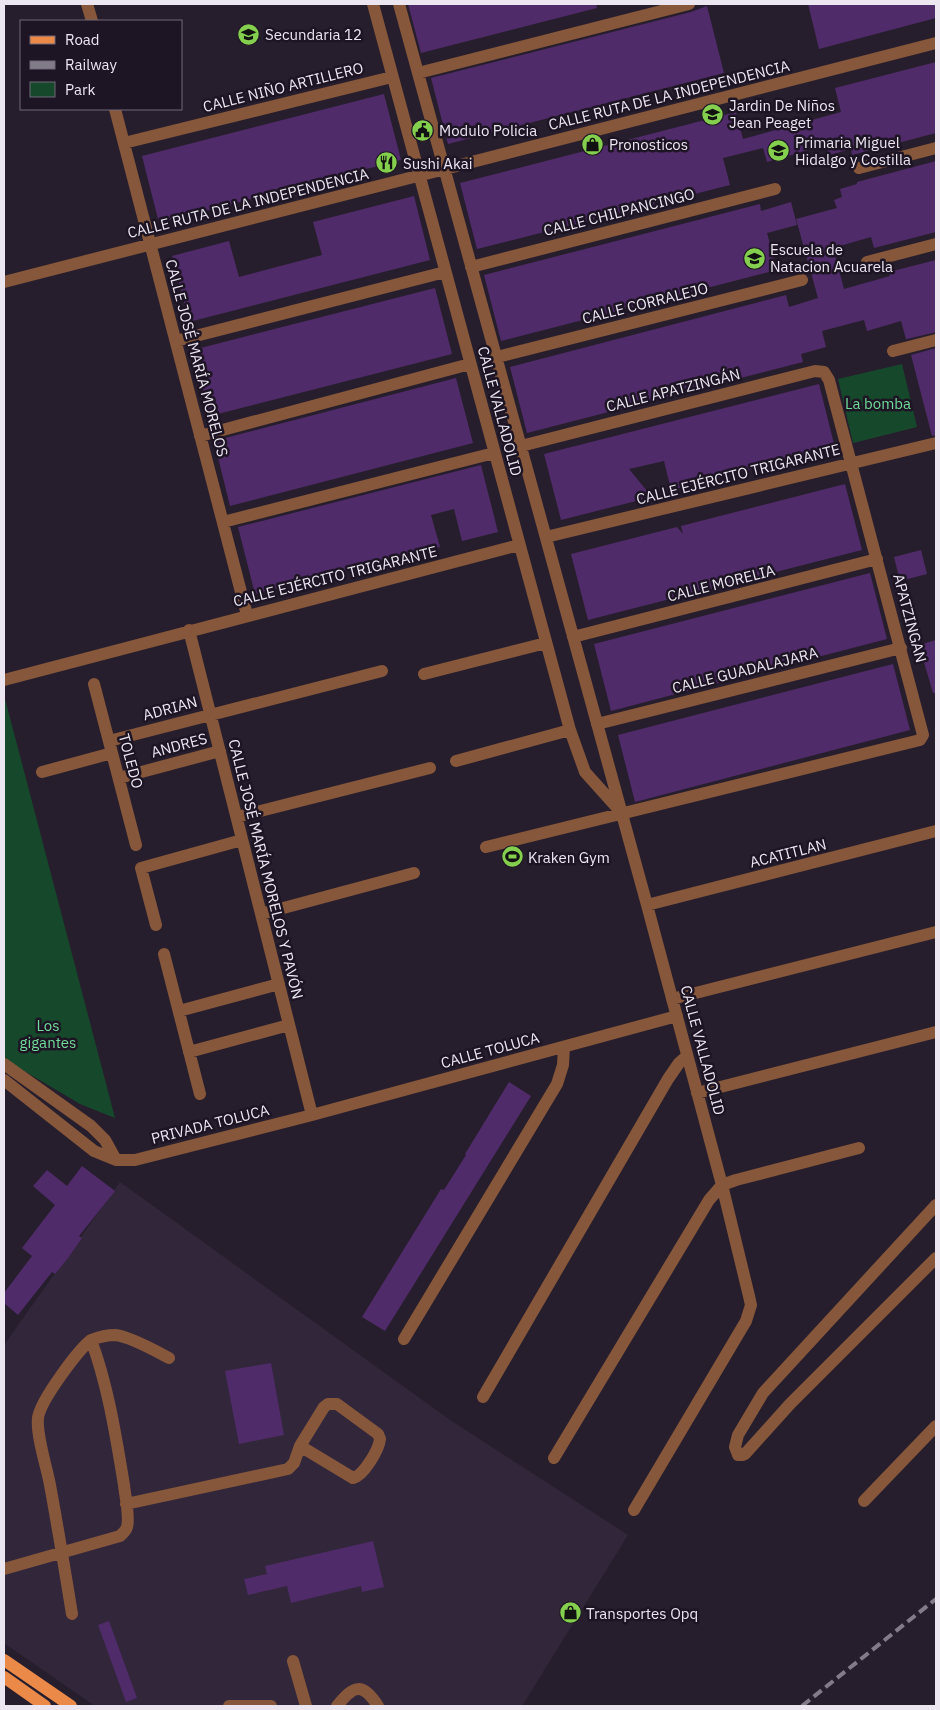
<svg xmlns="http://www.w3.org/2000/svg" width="940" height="1710" font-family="'IBM Plex Sans',sans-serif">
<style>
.built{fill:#32263b}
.green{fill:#16492b}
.building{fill:#502b69}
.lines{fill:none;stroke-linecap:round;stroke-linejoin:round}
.minor{stroke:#86573a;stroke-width:12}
.major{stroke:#eb8949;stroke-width:12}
.rail{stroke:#827b88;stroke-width:4;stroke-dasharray:10 5;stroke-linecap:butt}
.labels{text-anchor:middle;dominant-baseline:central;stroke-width:5;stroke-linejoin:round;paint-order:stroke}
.poi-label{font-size:15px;fill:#ece6f1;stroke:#1d1524;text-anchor:start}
.street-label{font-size:15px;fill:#ece6f1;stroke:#1d1524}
.park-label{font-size:15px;fill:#71dc99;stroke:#1d1524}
</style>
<rect width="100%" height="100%" fill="#271e2d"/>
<path class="built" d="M120 1182 450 1420 628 1535 522 1706H95L4 1643V1345Z"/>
<path class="green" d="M902 364 917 427 853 443 838 379Z
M4 695 115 1118 80 1104 4 1059Z"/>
<path class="building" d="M408 4H596L597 8 421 53Z
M808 4H936V18L819 49Z
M707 6 724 73 448 144 431 78 691 12Z
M936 62V133L852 155 851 149 829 155 826 145 767 162 763 148 723 158 730 185 477 249 460 183 736 112 743 139 841 112 835 88Z
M384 94 401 160 159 223 142 156Z
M936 161V232L874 248 871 237 833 248 844 289 890 276 889 272 936 260V332L907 339H906L901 321 867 331 864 320 822 331 826 347 801 354 803 362 527 433 510 367 786 295 789 307 818 298 796 219 837 208 834 200 842 197 840 189 857 184V182Z
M414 196 430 260 189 322 172 256 229 241 239 277 322 255 313 222Z
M791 202 797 225 767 233 777 270 501 341 484 275 760 204 761 211Z
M435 288 452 354 210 416 193 350Z
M936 348V435L932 436 911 355Z
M456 378 473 443 230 506 214 441Z
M819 384 835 448 671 490 664 461 629 469 652 497 561 520 544 454Z
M481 465 498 532 462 541 454 509 431 515 440 547 255 594 238 527Z
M845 484 862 550 588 620 571 554 677 527 683 534 681 526Z
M921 550 927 574 900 581 894 557Z
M870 573 887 639 611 711 594 644Z
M936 640V693H933L919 645Z
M893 664 910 730 635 802 618 735Z
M509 1082 531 1096 385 1331 362 1317 441 1189 444 1190 466 1155 465 1154Z
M82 1166 115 1191 79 1236 82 1238 68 1258 55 1274 52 1272 18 1315 4 1303V1293L32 1256 22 1248 55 1205 33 1186 47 1170 67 1186Z
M271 1363 284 1435 239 1444 225 1371Z
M373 1541 384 1587 362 1592 361 1586 291 1603 287 1586 248 1595 244 1579 267 1574 265 1566Z
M109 1621 137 1698 126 1702 98 1625Z"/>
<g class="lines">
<path class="minor" d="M87 4 92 21
M373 4 570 730 585 772 620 811
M399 4 647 905 722 1185 749 1296 751 1305 746 1321 634 1510
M418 73 689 4
M115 109 247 615
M124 143 392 77
M859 168 936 148
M867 262 936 244
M471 267 775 189
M4 282 936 43
M176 341 445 272
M893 351 936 340
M497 357 802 280
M200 436 470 364
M223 522 494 453
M546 537 936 443
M189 630 312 1115
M573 637 877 559
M424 674 546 643
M4 680 519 545
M94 684 136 845
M597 724 901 648
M109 741 382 671
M456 761 570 730
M42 772 112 753
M119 778 220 751
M237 817 430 768
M486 847 920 740 923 735 829 380 824 372 815 371 521 446
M647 905 936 831
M261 914 414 873
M156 925 141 868 242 840
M164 954 200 1094
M672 999 936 932
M179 1011 279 984
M189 1052 289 1025
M4 1064 91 1126 105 1140 116 1160
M4 1080 94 1151 116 1160H135L312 1115 677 1016
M697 1093 936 1032
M936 1205 763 1393 738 1435 735 1447 738 1455H743L745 1454 790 1404 936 1258
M404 1339 557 1084 563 1065 564 1047
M91 1340C99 1337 107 1335 115 1335 129 1336 156 1351 169 1358
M483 1397 668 1079 679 1063 687 1056
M554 1458 709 1200 722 1185 736 1180 859 1148
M864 1501 936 1426
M126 1504 288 1469 294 1463 300 1446 324 1407 328 1404H337L378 1434 380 1439C379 1450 363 1476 353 1478L300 1446
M4 1569 120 1536C123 1533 126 1531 127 1527 130 1517 125 1496 124 1485 116 1437 108 1385 91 1340 78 1350 40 1401 38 1418 36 1435 47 1468 50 1485 58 1528 65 1571 72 1614
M293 1661 306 1706
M229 1706H271
M337 1706C354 1685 362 1682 378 1706"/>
<path class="major" d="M4 1660 71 1706
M4 1677 45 1706"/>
<path class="rail" d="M802 1706 936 1599"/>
</g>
<defs>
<symbol id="school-disc" viewBox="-11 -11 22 22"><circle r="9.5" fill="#84cf4d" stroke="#1d1524"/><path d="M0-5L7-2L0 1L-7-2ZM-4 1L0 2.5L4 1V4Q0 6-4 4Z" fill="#111"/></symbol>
<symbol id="civic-disc" viewBox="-11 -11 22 22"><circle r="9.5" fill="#84cf4d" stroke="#1d1524"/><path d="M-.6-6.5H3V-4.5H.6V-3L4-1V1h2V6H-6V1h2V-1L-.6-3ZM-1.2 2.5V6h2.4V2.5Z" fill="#111"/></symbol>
<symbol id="shop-disc" viewBox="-11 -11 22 22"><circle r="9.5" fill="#84cf4d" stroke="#1d1524"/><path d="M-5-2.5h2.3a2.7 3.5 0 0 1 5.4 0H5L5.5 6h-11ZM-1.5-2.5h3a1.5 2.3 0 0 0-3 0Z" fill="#111"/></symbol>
<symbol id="restaurant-disc" viewBox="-11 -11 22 22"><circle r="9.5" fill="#84cf4d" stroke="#1d1524"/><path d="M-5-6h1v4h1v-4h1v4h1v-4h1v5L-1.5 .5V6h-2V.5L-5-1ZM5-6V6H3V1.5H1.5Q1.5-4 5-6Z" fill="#111"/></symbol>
<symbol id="stadium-disc" viewBox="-11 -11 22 22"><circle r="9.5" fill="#84cf4d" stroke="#1d1524"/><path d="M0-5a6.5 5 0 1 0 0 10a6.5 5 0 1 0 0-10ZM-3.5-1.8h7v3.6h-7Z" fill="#111"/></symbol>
</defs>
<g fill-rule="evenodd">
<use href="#school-disc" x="236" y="22" width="25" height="25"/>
<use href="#school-disc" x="700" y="102" width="25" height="25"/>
<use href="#civic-disc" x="410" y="118" width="25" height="25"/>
<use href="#shop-disc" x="580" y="132" width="25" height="25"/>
<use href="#school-disc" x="766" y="138" width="25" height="25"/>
<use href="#restaurant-disc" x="374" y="150" width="25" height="25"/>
<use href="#school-disc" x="742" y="246" width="25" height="25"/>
<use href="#stadium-disc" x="500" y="844" width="25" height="25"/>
<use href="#shop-disc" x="558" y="1600" width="25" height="25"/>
</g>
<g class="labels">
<g class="poi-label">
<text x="265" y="34">Secundaria 12</text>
<text x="729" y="105">Jardin De Niños<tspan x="729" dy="17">Jean Peaget</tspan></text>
<text x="439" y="130">Modulo Policia</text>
<text x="795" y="142">Primaria Miguel<tspan x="795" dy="17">Hidalgo y Costilla</tspan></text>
<text x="609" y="144">Pronosticos</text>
<text x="403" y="163">Sushi Akai</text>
<text x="770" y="249">Escuela de<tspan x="770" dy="17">Natacion Acuarela</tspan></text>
<text x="528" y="857">Kraken Gym</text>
<text x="586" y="1613">Transportes Opq</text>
</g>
<g class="street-label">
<text transform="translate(283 87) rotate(-14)">CALLE NIÑO ARTILLERO</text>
<text transform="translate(669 95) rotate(-14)">CALLE RUTA DE LA INDEPENDENCIA</text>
<text transform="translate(248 203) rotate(-14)">CALLE RUTA DE LA INDEPENDENCIA</text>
<text transform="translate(619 212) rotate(-14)">CALLE CHILPANCINGO</text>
<text transform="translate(645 303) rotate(-14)">CALLE CORRALEJO</text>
<text transform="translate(197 358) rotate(75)">CALLE JOSÉ MARÍA MORELOS</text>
<text transform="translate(673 390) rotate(-14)">CALLE APATZINGÁN</text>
<text transform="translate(500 411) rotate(75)">CALLE VALLADOLID</text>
<text transform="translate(738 474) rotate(-14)">CALLE EJÉRCITO TRIGARANTE</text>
<text transform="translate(335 576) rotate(-14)">CALLE EJÉRCITO TRIGARANTE</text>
<text transform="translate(721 583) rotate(-14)">CALLE MORELIA</text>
<text transform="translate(910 618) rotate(75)">APATZINGAN</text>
<text transform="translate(745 670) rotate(-14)">CALLE GUADALAJARA</text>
<text transform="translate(170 708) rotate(-15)">ADRIAN</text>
<text transform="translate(179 745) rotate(-15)">ANDRES</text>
<text transform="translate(131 761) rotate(75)">TOLEDO</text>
<text transform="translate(788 853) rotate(-14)">ACATITLAN</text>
<text transform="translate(266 869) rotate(76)">CALLE JOSÉ MARÍA MORELOS Y PAVÓN</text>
<text transform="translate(490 1050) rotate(-15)">CALLE TOLUCA</text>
<text transform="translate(703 1050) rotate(75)">CALLE VALLADOLID</text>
<text transform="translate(210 1124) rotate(-14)">PRIVADA TOLUCA</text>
</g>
<g class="park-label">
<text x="878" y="403">La bomba</text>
<text x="48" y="1025">Los<tspan x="48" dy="17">gigantes</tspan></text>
</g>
</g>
<rect width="940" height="1710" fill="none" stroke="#ece6f1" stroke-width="10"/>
<rect x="20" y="20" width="162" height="90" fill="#1d1524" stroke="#706976"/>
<rect x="30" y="36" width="25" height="8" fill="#eb8949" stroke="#706976"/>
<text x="65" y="45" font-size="15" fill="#ece6f1">Road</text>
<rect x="30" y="61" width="25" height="8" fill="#827b88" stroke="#706976"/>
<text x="65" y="70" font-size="15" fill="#ece6f1">Railway</text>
<rect x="30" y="82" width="25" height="15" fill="#16492b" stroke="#706976"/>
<text x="65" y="95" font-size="15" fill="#ece6f1">Park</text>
</svg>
